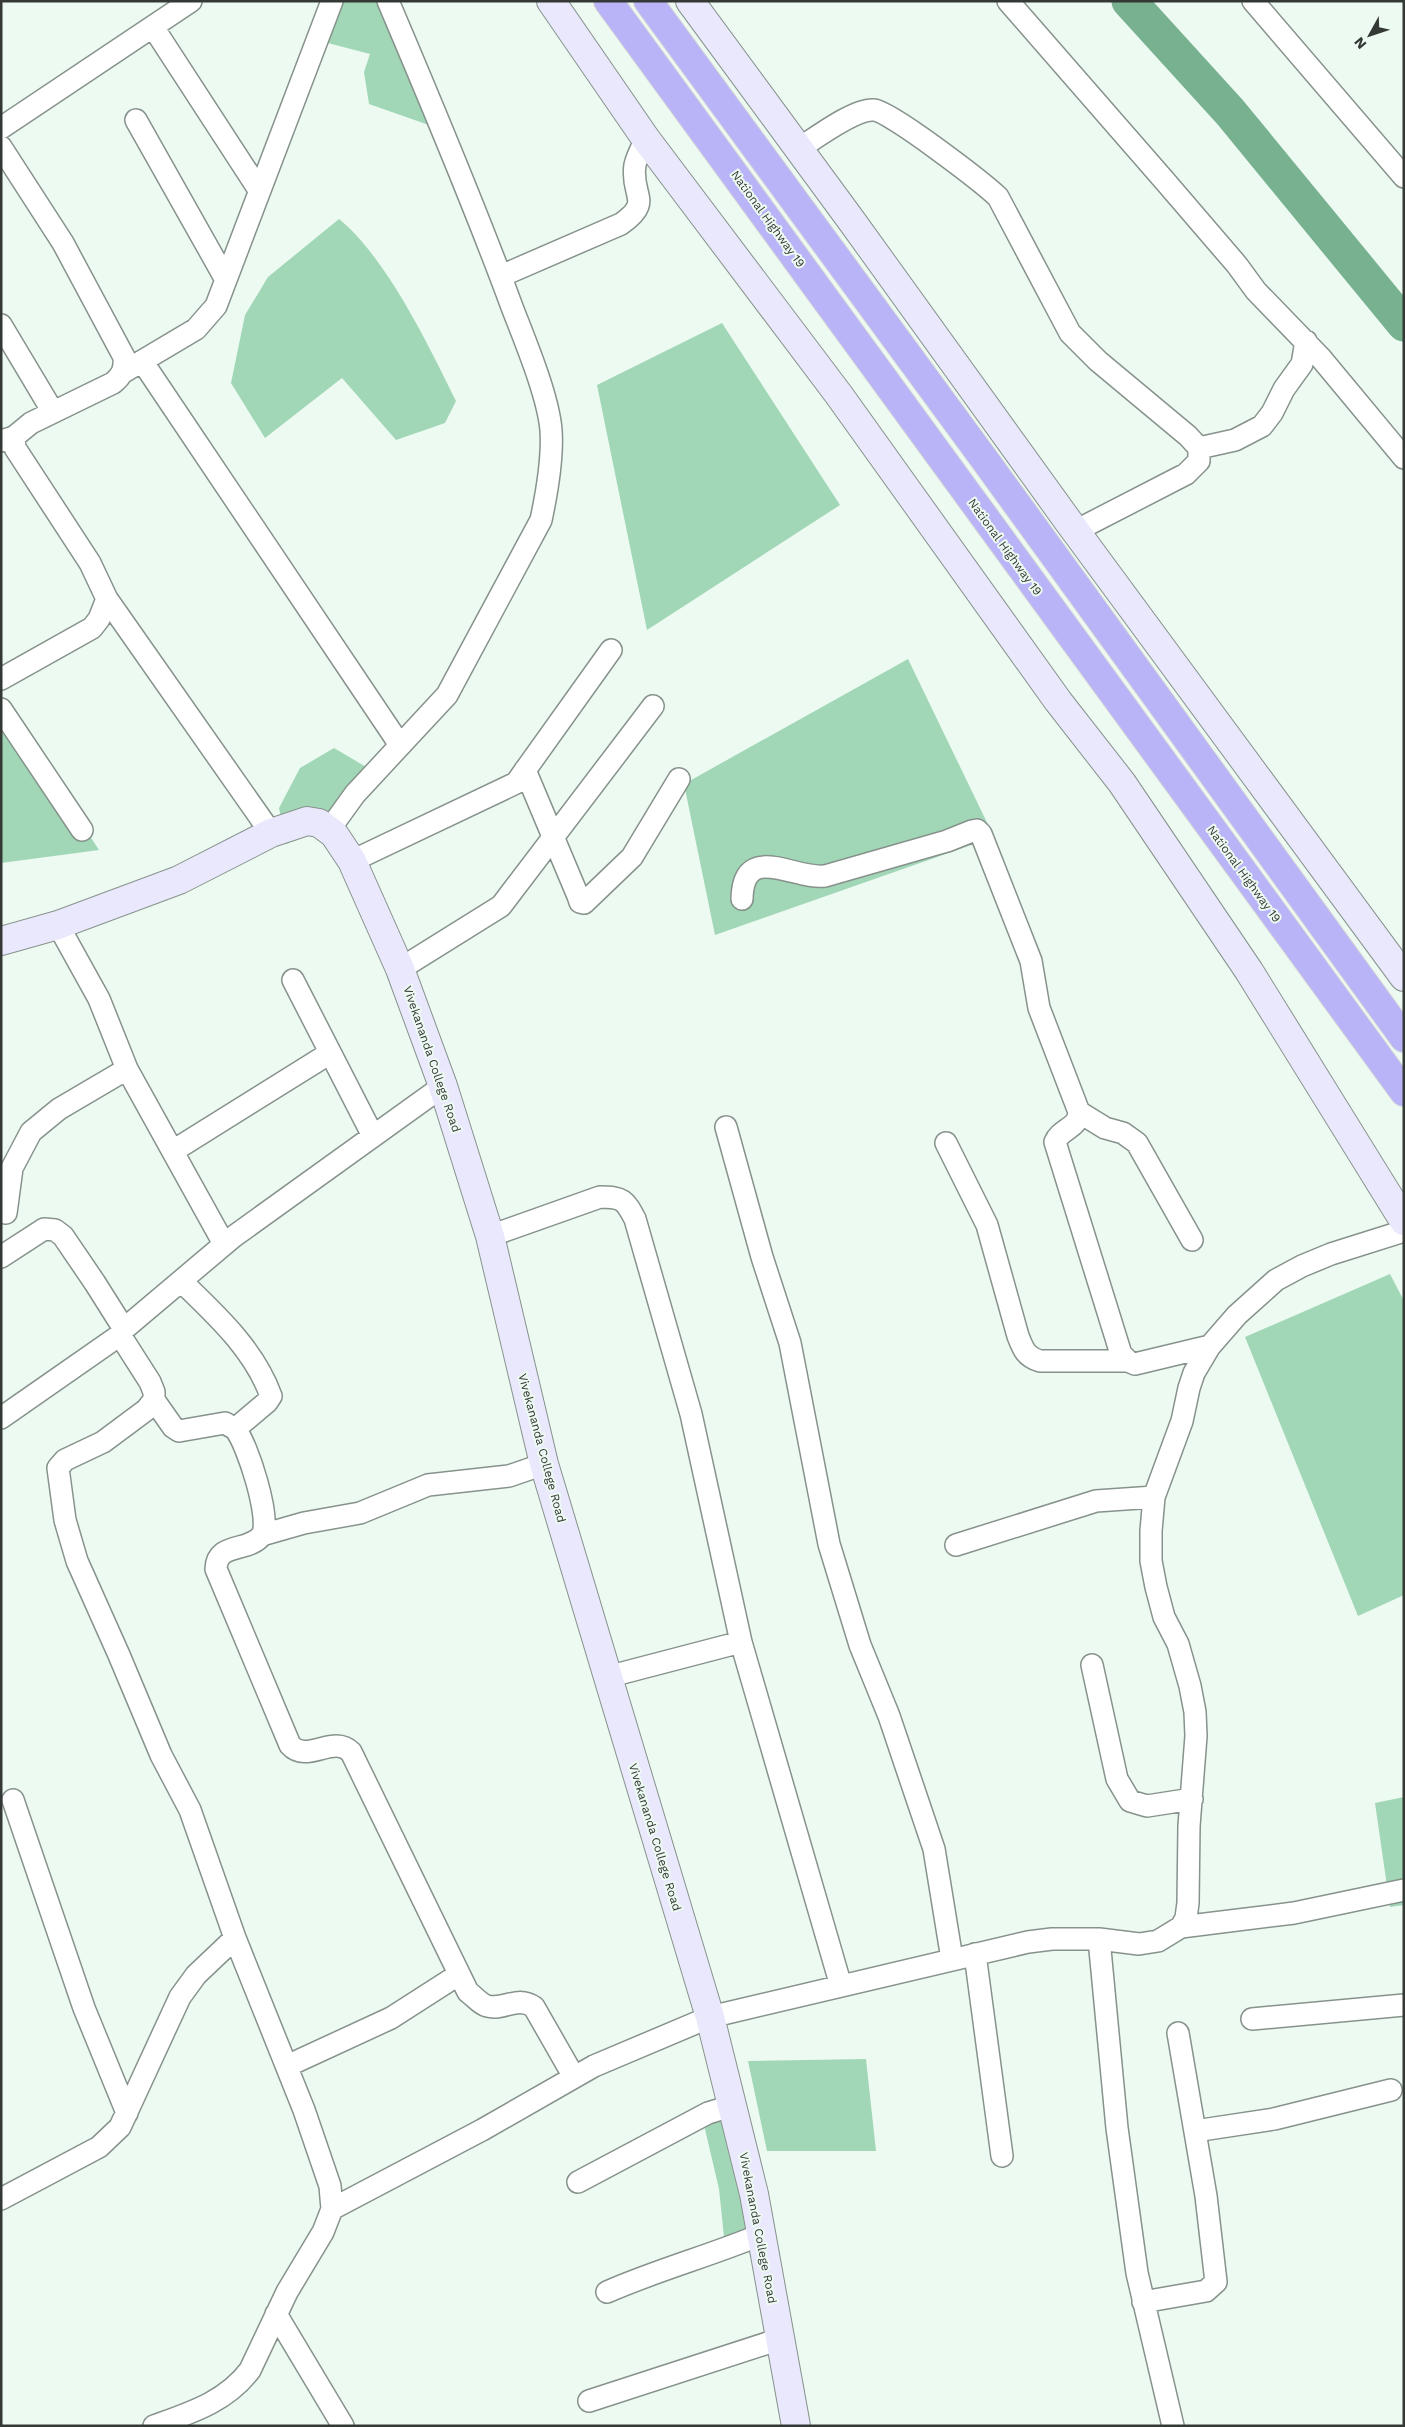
<svg xmlns="http://www.w3.org/2000/svg" width="1405" height="2427" font-family="'Work Sans',sans-serif">
<style>
.green{fill:#a1d7b6}
.lines{fill:none;stroke-linecap:round;stroke-linejoin:round}
.river{stroke:#78b190;stroke-width:35}
.street-casing{stroke:#86928b;stroke-width:24}
.secondary-casing{stroke:#86928b;stroke-width:30}
.highway-casing{stroke:#d6d7d7;stroke-width:30}
.street{stroke:#fff;stroke-width:21}
.secondary{stroke:#eae8fd;stroke-width:28}
.highway{stroke:#b9b3f7;stroke-width:28}
.labels{text-anchor:middle;dominant-baseline:central;stroke-width:4;stroke-linejoin:round;paint-order:stroke}
.street-label{font-size:12px;fill:#343935;stroke:#edfaf2}
</style>
<rect width="100%" height="100%" fill="#edfaf2"/>
<path class="green" d="M344 1H387L443 130 369 104 364 72 370 54 328 43Z
M339 219C386 257 429 346 456 401L445 423 396 440 342 378 265 438 231 383 245 315 268 277Z
M722 323 840 505 647 630 597 385Z
M908 659 994 837 715 935 684 784Z
M4 705 99 850 1 863V706Z
M334 748 378 774 325 829 286 844 279 808 300 768Z
M1390 1274 1404 1301V1595L1358 1616 1245 1337Z
M1404 1797V1905L1390 1907 1375 1803Z
M866 2059 876 2151H767L748 2061Z
M727 2115 756 2247 726 2256 719 2189 704 2125Z"/>
<g class="lines">
<path class="river" d="M1129 1 1230 112 1404 324"/>
<defs>
<path id="street" d="M1008 1 1164 180 1237 265 1256 291 1320 357 1404 458
M1253 1 1404 177
M153 27 259 190
M136 120 225 278
M1 128 191 1
M1 147 63 243 124 357C125 369 122 376 113 383L31 423 14 437 1 441
M797 150C814 139 855 108 874 110 890 111 982 182 998 197L1070 333 1098 361 1188 436 1199 448V461L1186 474 1087 525
M501 276 621 224C654 201 630 196 635 165 637 156 642 147 646 139
M1 325 53 412
M142 361 400 745
M122 373 196 329 216 306 332 1
M1199 448 1235 440 1262 426 1272 413 1284 389 1302 364 1306 341
M107 599 271 833
M1 679 92 628 99 619 107 599 90 563 15 448 14 437
M1 709 82 830
M525 770 578 896 580 902 584 903 632 857 679 779
M329 830 355 794 447 695 541 520C547 492 553 459 551 430 548 395 525 341 512 307 474 204 431 102 388 1
M352 861 516 783 611 650
M742 899C743 841 795 880 825 876L947 841 972 831 977 830 981 834 1031 961 1039 1008 1079 1112C1079 1128 1060 1129 1055 1142L1121 1354 1128 1361 1135 1364 1210 1346
M400 969 501 906 653 706
M293 980 373 1136
M127 1069 224 1244
M1079 1112 1105 1128 1123 1133 1137 1143 1192 1240
M726 1127 762 1257 790 1343 829 1544 860 1645 889 1716 934 1849 952 1959
M946 1143 987 1225 1018 1336C1023 1349 1026 1357 1040 1361H1128
M173 1151 330 1053
M6 1213 12 1168 31 1132 59 1109 127 1069 99 999 58 925
M490 1236 600 1197C623 1197 625 1200 635 1219L691 1414 741 1642 841 1986
M1 1257 44 1229 55 1230 63 1236 95 1283 124 1329
M181 1281C216 1315 254 1349 271 1396L267 1402 235 1429
M120 1335 150 1382 154 1392V1400L146 1410 103 1442 65 1460 58 1468 65 1520 77 1561 119 1655 161 1755 190 1810 235 1938 304 2110 330 2186 332 2209
M154 1400 173 1427 179 1431 225 1423C228 1425 232 1427 235 1429 247 1442 272 1521 262 1535 249 1553 217 1541 216 1569L290 1745C307 1764 333 1734 351 1752L468 1992C474 1996 480 2004 487 2006 504 2011 517 1995 534 2007L574 2077
M1 1418 120 1335 124 1329 233 1237 443 1086
M262 1535 304 1523 360 1513 428 1485 509 1476 544 1464
M956 1545 1096 1501 1154 1497
M1092 1665 1117 1779 1130 1801 1147 1806 1192 1799
M607 1677 741 1642
M13 1800 84 2008 127 2113
M1181 1927 1294 1913 1404 1890
M1099 1939 1117 2128 1137 2273 1173 2426
M975 1954 1002 2156
M1252 2019 1404 2005
M287 2066 391 2018 458 1975
M1195 2131 1274 2119 1391 2090
M578 2182 708 2113 731 2106
M1 2199 99 2147 120 2127 180 1997 196 1975 235 1938
M607 2292C657 2270 709 2256 760 2235
M1143 2302 1206 2291 1216 2282 1206 2196 1178 2033
M276 2314 343 2426
M589 2401 780 2339
M154 2426C190 2413 226 2402 250 2370L287 2292 323 2232 332 2209 482 2130 594 2066 710 2017 1028 1942 1052 1939H1099L1139 1944 1158 1941 1181 1927 1186 1918 1188 1903 1189 1826 1196 1736 1195 1712 1190 1686 1178 1644 1164 1617 1156 1587 1151 1561V1531L1154 1497 1182 1421 1189 1388 1194 1373 1210 1346 1237 1315 1276 1280 1302 1266 1331 1254 1404 1231"/>
<path id="secondary" d="M551 1 646 139 839 395 1058 701 1122 783 1249 971 1404 1221
M690 1 851 220 1068 521 1404 977
M1 941 58 925 179 880 271 833 307 821 319 823 334 834 352 861 400 969 443 1086 490 1236 544 1464 710 2017 754 2194 796 2426"/>
<path id="highway" d="M608 1 1404 1092
M648 1 987 463 1404 1038"/>
</defs>
<use href="#street" class="street-casing"/>
<use href="#secondary" class="secondary-casing"/>
<use href="#highway" class="highway-casing"/>
<use href="#street" class="street"/>
<use href="#secondary" class="secondary"/>
<use href="#highway" class="highway"/>
</g>
<g class="labels">
<g class="street-label">
<text transform="translate(768 219) rotate(54)">National Highway 19</text>
<text transform="translate(1005 547) rotate(54)">National Highway 19</text>
<text transform="translate(1244 874) rotate(54)">National Highway 19</text>
<text transform="translate(432 1059) rotate(71)">Vivekananda College Road</text>
<text transform="translate(542 1448) rotate(75)">Vivekananda College Road</text>
<text transform="translate(655 1837) rotate(73)">Vivekananda College Road</text>
<text transform="translate(758 2228) rotate(79)">Vivekananda College Road</text>
</g>
</g>
<rect width="1405" height="2427" fill="none" stroke="#343935" stroke-width="5"/>
<g transform="translate(1370 35) rotate(230)" stroke="#edfaf2" stroke-width="4" paint-order="stroke">
<path d="M0-4L9 19L0 12L-9 19Z" fill="#343935"/>
<text y="-8" font-size="14" font-weight="bold" text-anchor="middle" fill="#343935">N</text>
</g>
</svg>
